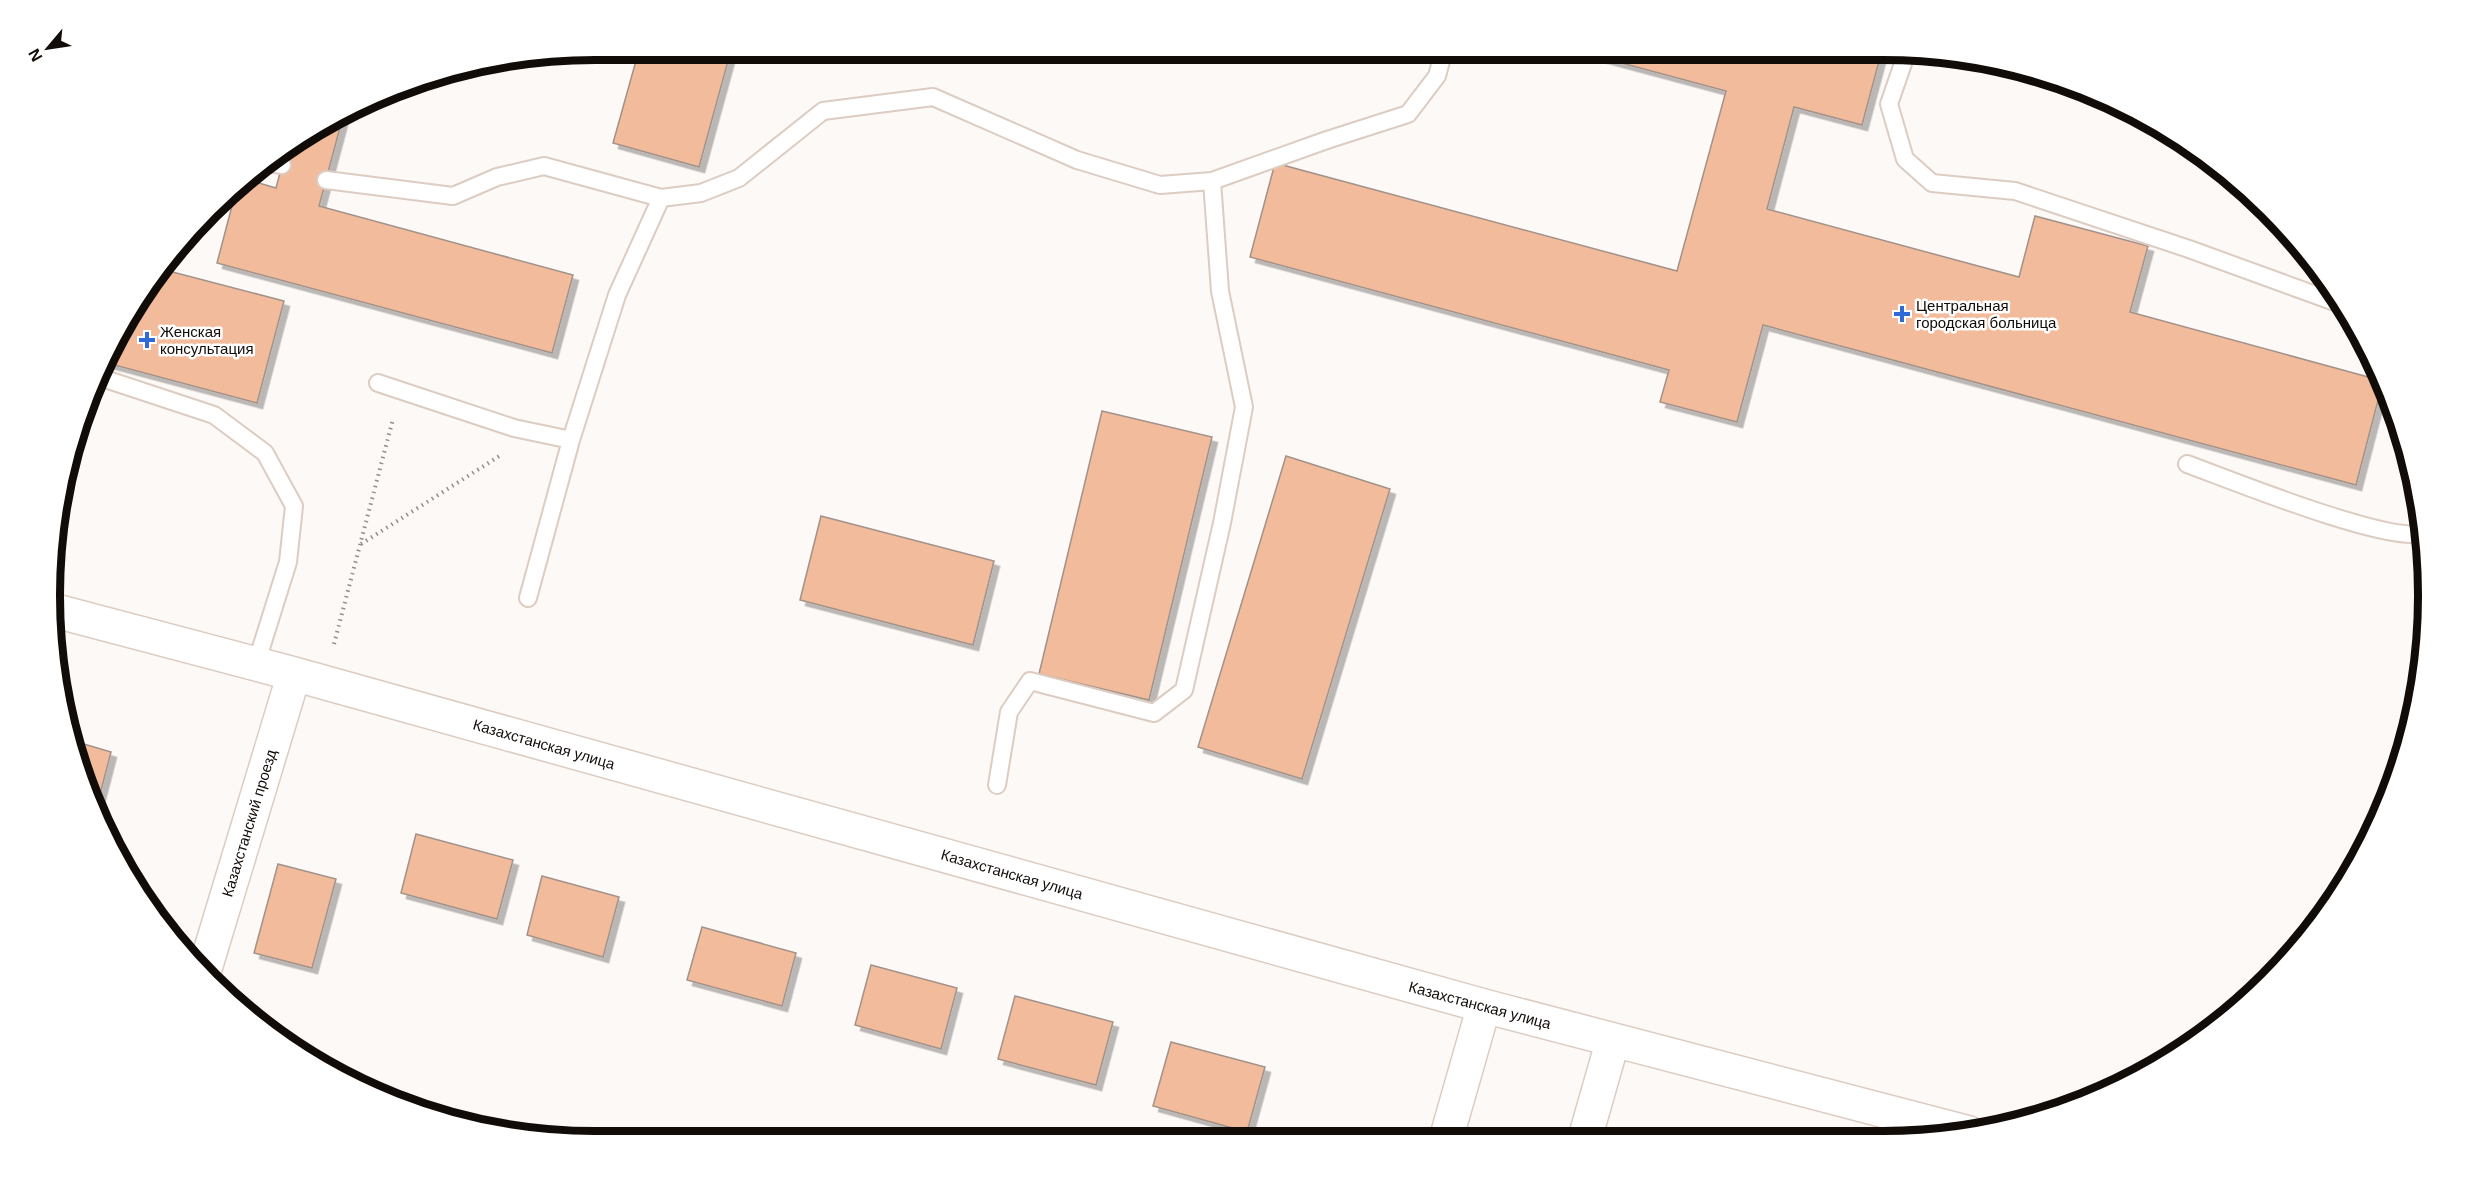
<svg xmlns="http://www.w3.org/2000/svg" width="2478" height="1191" font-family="Arial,sans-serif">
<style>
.building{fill:#f2bb9b;stroke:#a29289;stroke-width:1.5;filter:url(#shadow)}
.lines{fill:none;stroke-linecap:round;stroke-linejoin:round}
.lane-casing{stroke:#dcccc2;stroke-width:20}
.street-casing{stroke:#dcccc2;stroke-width:36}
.path{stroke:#938e8c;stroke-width:4;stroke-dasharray:1.5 4.5;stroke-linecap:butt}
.lane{stroke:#fff;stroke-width:16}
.street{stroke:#fff;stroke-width:33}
.poi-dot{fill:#2f6ad8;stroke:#fff;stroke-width:2}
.labels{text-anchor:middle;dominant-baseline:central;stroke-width:5;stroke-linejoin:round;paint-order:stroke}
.poi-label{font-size:15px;fill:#120c09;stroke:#fff;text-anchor:start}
.street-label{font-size:15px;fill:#120c09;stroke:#fff}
.rim{fill:none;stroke:#120c09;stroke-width:8}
</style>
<defs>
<filter id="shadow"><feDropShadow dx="5.5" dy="5.5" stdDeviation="0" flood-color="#0004"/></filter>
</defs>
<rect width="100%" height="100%" fill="#fdf9f7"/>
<path class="building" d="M639 50H731L699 167 613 143Z
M1573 50H1882L1862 125 1794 107 1767 209 2019 277 2035 216 2148 246 2130 312 2383 381 2356 485 1763 325 1737 422 1660 402 1669 370 1250 257 1275 163 1677 271 1726 91Z
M342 120 319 206 573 275 552 353 217 263 237 187 245 179 276 188 286 150Z
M161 269 284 301 257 403 107 363 123 322Z
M1102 411 1212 437 1149 700 1039 674Z
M1286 456 1390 489 1302 779 1198 747Z
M821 516 994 561 973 645 800 600Z
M77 742 111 752 97 806H96Z
M416 834 513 860 497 919 401 893Z
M278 864 336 879 312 968 254 953Z
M542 876 619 897 603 957 527 935Z
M702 927 796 953 782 1006 687 980Z
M871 965 957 988 941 1049 855 1025Z
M1015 996 1113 1022 1096 1085 998 1059Z
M1171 1042 1265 1067 1247 1132 1153 1106Z
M1297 1128 1337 1139H1294Z
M680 1132 712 1141H678Z"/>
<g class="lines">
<defs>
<path id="lane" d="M1907 52 1889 104 1905 159 1932 183 2015 191 2189 249 2343 305
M263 162 282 165
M326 180 453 196 497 177 544 166 661 198 701 193 739 178 823 111 933 97 1077 160 1160 185 1212 181 1327 140 1408 114 1437 76 1444 50
M102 378 214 415 265 453 294 506 288 562 256 664
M378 383 514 428 571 440 617 295 661 198
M2187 464C2228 479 2389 544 2422 533
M528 598 571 440
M997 785 1009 712 1030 681 1154 713 1184 690 1222 523 1244 407 1220 291 1212 181"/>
<path id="street" d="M56 611 294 674 1484 1006 1969 1133
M204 972 294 674
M1585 1138 1613 1040
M1446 1139 1484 1006"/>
</defs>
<use href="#lane" class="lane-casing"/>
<use href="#street" class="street-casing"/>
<path class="path" d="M361 544 501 455
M334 644 393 419"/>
<use href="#lane" class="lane"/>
<use href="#street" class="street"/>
</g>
<g class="poi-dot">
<path d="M1899 305h6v6h6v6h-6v6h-6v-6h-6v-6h6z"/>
<path d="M144 331h6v6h6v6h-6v6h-6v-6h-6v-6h6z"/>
</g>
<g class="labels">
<g class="poi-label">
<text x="1916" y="305">Центральная<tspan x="1916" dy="17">городская больница</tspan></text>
<text x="160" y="331">Женская<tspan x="160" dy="17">консультация</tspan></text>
</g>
<g class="street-label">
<text transform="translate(544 744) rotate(16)">Казахстанская улица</text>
<text transform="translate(249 823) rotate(-73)">Казахстанский проезд</text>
<text transform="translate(1012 874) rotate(16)">Казахстанская улица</text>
<text transform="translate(1480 1005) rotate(15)">Казахстанская улица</text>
</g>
</g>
<path d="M0 0H2478V1191H0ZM595 60H1883A535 535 0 0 1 2418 595V596A535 535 0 0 1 1883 1131H595A535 535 0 0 1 60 596V595A535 535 0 0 1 595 60Z" fill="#fff" fill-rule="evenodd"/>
<path class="rim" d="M595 60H1883A535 535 0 0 1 2418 595V596A535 535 0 0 1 1883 1131H595A535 535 0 0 1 60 596V595A535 535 0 0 1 595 60Z"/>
<g transform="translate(48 48) rotate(241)" stroke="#ffffff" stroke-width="4.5" paint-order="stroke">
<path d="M0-4.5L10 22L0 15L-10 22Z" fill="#120c09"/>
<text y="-9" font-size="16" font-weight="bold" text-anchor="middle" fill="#120c09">N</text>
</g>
</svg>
